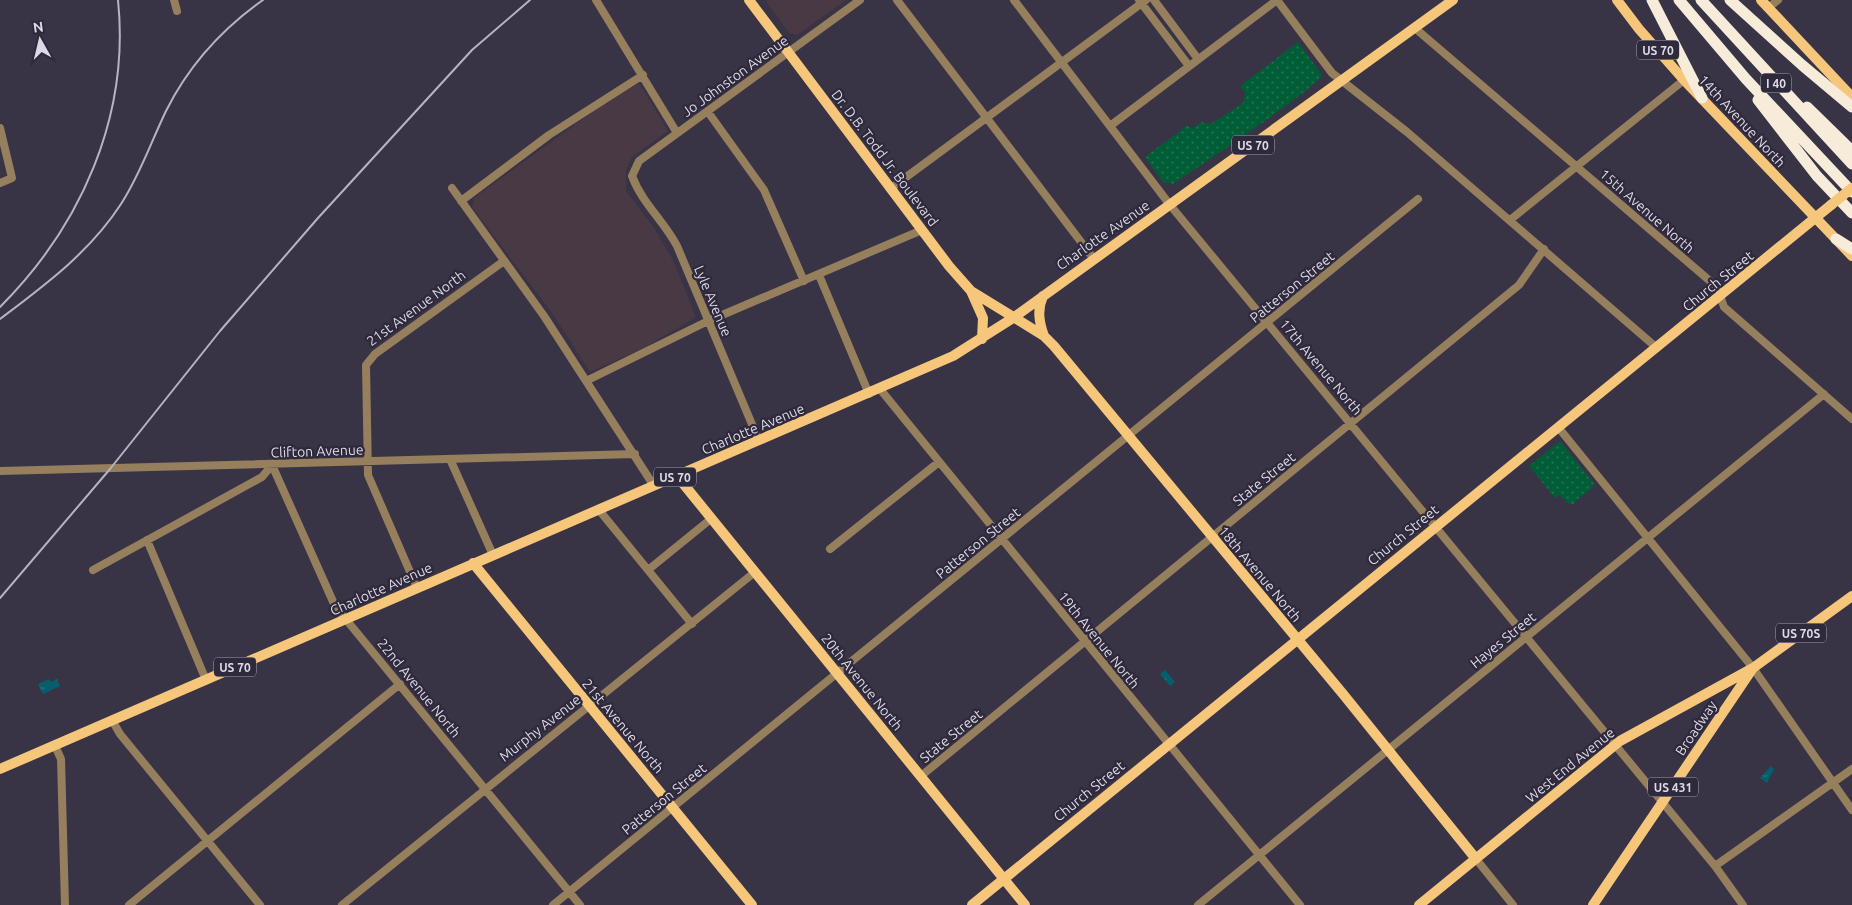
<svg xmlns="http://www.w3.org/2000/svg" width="1852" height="905" font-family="Ubuntu,sans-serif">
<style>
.education{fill:#483945}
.park{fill:url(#park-dots)}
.water{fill:url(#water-ripples)}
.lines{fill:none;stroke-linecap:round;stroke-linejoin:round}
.minor{stroke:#967f5c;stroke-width:8}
.major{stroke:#f6c67b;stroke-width:10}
.highway{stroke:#f7ebda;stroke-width:11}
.rail{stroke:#b7b4c1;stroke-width:2}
.major-bridge{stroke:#f6c67b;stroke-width:10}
.labels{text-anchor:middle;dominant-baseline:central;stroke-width:4.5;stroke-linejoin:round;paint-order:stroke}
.shield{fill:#2f293c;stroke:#a9a5b3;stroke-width:1}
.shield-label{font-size:12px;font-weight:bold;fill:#dddae6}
.street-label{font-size:14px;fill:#dddae6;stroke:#2f293c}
</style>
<defs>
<pattern id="park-dots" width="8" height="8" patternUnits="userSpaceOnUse" patternTransform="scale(1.25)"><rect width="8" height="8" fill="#005d36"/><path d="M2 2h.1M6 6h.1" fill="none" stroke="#257453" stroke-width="1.8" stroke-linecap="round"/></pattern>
<pattern id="water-ripples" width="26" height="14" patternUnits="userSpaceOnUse" patternTransform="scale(1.25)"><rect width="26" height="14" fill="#035f6c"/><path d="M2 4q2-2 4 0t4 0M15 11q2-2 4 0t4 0" fill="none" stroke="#277581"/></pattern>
</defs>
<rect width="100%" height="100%" fill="#393346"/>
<path class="education" d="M846 0 797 35 789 33 767 3V0Z
M639 83 668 131 632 157 626 170V191L654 228 673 260 696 317 644 348 590 372 552 313 472 207 474 198 598 108Z"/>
<path class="park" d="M1298 42 1322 75C1320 86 1192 171 1173 184L1163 182 1145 157 1188 125 1192 129 1201 122 1211 124 1243 103 1245 93 1240 86Z
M1560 441 1595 485 1573 504H1569L1559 495 1555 498 1529 466Z"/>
<path class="water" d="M1165 670 1175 682 1170 686 1160 674Z
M49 679 51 682 57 679 60 686 43 694 38 684Z
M1771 766 1774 769 1767 783 1760 778Z"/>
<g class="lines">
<path class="minor" d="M174 0 177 11
M596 0 677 133
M897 0 1094 259
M1014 0 1170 205 1715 866 1743 905
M1139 0 1189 66
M1154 0 1198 59
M1768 8 1778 0
M1416 29 1717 287 1724 307 1852 419
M708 112 764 190 804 281
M1110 126 1277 0 1332 73 1407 132 1657 348
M0 128 12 178 0 183
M452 188 544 316 654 486
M890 189 1146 0
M461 201 549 135 643 75
M1510 220 1684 80
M819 275 869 394
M586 381 708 321 922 230
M880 389 1300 905
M1558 427 1753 668 1852 810
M759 441 677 246C664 221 642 203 632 176L639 161 860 0
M450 459 493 555
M0 471 635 454
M599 510 692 624
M147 540 206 680
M830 549 939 462
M93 570 262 477 272 465 335 606 580 905
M648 570 712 518
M417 588 368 475 366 365 375 354 504 261
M112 720 120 734 260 905
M55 746 61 759 65 905
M921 776 1519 285 1544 249
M1476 859 1513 905
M1715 866 1852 769
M129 905 400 684
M342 905 755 572
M553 905 1418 199
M1198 905 1824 394"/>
<path class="major" d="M749 0 949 266 971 291 1044 336 1054 346 1343 694 1476 859
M1617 0 1639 29 1684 80 1852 256
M1761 0 1852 97
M971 291 983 318 982 339
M1043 296C1037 310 1039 322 1044 336
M677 476 1025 905
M473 563 752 905
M0 769 953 356 1013 318 1453 0
M972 905 1831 205
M1419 905 1620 741 1753 668
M1593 905 1753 668 1852 596"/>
<path class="highway" d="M1652 0 1702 98
M1679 0 1746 79 1852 192
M1701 0 1852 164
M1730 0 1802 65 1852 107
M1758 100 1817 176 1852 213
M1807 107 1852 151
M1836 239 1852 249"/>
<path class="rail" d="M0 307C81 226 130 116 118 0
M0 319C45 285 90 252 121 204 140 175 151 142 166 111 188 67 222 29 263 0
M0 598 110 469 220 331 318 218 472 50 530 0"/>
<path class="major-bridge" d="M1831 205 1852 188"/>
</g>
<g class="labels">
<g class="shield">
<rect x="1637" y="40.5" width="42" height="19" rx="4"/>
<rect x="1761" y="73.5" width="30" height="19" rx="4"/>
<rect x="1232" y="135.5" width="42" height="19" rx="4"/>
<rect x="654" y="467.5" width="42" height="19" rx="4"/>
<rect x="1776" y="623.5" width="50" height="19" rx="4"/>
<rect x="214" y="657.5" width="42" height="19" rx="4"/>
<rect x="1648" y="777.5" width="50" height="19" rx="4"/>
</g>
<g class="shield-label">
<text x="1658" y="50">US 70</text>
<text x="1776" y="83">I 40</text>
<text x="1253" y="145">US 70</text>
<text x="675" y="477">US 70</text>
<text x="1801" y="633">US 70S</text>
<text x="235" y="667">US 70</text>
<text x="1673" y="787">US 431</text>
</g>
<g class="street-label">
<text transform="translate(735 76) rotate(-36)">Jo Johnston Avenue</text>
<text transform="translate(1742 121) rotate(47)">14th Avenue North</text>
<text transform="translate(885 158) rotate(53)">Dr. D.B. Todd Jr. Boulevard</text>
<text transform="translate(1647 211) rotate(41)">15th Avenue North</text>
<text transform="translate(1103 235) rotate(-35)">Charlotte Avenue</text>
<text transform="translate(1718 281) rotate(-39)">Church Street</text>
<text transform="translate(1292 287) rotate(-39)">Patterson Street</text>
<text transform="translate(713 301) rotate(67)">Lyle Avenue</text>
<text transform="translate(416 308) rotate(-36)">21st Avenue North</text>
<text transform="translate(1321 367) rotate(50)">17th Avenue North</text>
<text transform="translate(753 429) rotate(-23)">Charlotte Avenue</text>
<text transform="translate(317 451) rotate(-2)">Clifton Avenue</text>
<text transform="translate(1264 479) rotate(-39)">State Street</text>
<text transform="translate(1403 535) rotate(-39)">Church Street</text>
<text transform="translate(978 543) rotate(-39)">Patterson Street</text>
<text transform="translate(1260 574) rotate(50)">18th Avenue North</text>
<text transform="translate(381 589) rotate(-24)">Charlotte Avenue</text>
<text transform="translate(1099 640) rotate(51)">19th Avenue North</text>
<text transform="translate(1503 640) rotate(-39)">Hayes Street</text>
<text transform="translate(862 682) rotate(51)">20th Avenue North</text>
<text transform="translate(419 688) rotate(51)">22nd Avenue North</text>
<text transform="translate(623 726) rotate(50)">21st Avenue North</text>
<text transform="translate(540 728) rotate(-38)">Murphy Avenue</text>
<text transform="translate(1696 728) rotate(-56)">Broadway</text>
<text transform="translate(951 736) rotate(-39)">State Street</text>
<text transform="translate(1570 765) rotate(-39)">West End Avenue</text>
<text transform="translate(1089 791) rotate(-39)">Church Street</text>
<text transform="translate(664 799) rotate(-39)">Patterson Street</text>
</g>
</g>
<g transform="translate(40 40) rotate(352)" stroke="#2f293c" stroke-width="4" paint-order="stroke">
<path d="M0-4L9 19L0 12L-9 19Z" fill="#dddae6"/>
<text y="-8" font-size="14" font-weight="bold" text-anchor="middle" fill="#dddae6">N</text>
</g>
</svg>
